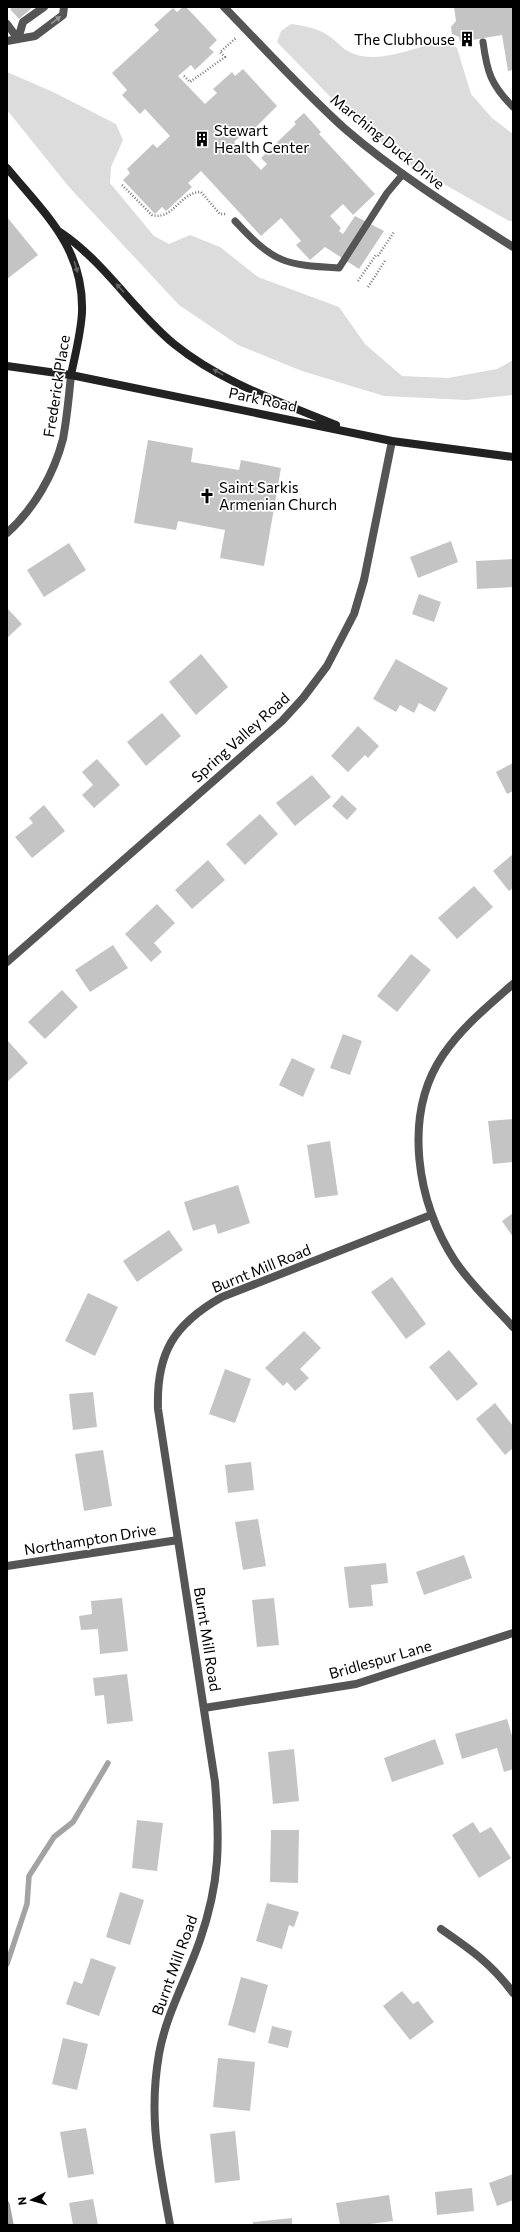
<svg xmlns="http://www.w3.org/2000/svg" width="520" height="2232" font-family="Commissioner,sans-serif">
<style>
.green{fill:#dcdcdc}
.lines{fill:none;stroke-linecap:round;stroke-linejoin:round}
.stream{stroke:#a3a3a3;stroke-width:5.5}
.building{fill:#c4c4c4}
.path{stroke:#777;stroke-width:2.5;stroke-dasharray:1 2;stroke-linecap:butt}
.lane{stroke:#555;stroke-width:7}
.street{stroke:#555;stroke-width:8}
.secondary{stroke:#222;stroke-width:8}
.oneway{fill:#999}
.oneway2{fill:#646464}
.labels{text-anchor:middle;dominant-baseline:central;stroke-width:3.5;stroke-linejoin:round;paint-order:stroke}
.poi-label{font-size:15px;fill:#000;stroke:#fff;text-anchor:start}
.street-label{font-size:15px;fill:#000;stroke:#fff}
</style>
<rect width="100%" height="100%" fill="#fff"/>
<path class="green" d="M291 24C304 26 318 28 329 36 335 40 340 46 346 50 375 68 415 46 445 41L457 48 471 94 492 118 513 134V221H509L405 162 346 113 277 42 281 31Z
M7 72 53 92 116 124 123 140 111 167 110 183 154 236 169 244 190 235 220 247 258 277 339 307 365 344 402 376 448 378 497 369 513 360V395L467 400 384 396 302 371 238 345 179 305 69 187 7 110Z"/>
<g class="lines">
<path class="stream" d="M7 1964 27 1904 29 1876 54 1837 73 1822 108 1763
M7 2204 11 2225"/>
</g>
<path class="building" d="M13 7H33L19 19 10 9Z
M183 7H186L217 40 209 48 214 52 195 70 191 65 178 76 205 104 217 93 213 89 232 72 235 76 243 69 277 106 251 132 248 128 234 142 261 170 267 164 261 158 296 124 294 122 304 113 321 132 319 134 375 194 353 215 343 204 330 216 341 228 339 231 343 234 355 216 384 231 359 269 325 247 310 260 296 245 301 241 281 218 261 236 201 171 188 183 192 187 166 211 162 207 155 214 123 180 130 173 127 169 153 144 157 148 170 136 145 109 140 114 122 95 127 90 112 73 159 30 154 25 173 8 177 12Z
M454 7H513V70L508 71 502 35 460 42 459 37 452 34 451 27 456 21Z
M7 217 38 255 7 279Z
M148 440 193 448 191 462 239 470 241 460 281 468 264 566 220 558 225 530 178 521 176 530 134 523Z
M451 541 458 562 418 578 410 557Z
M69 543 86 570 44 597 27 570Z
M513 559V587L477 589 476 561Z
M419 594 441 602 434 622 412 614Z
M7 608 22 624 7 638Z
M201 654 228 687 196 715 169 682Z
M396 659 448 688 435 712 419 703 414 713 400 705 396 712 373 699Z
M162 713 181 736 146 766 127 742Z
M358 726 379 746 368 758 365 755 348 772 331 756Z
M97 759 120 785 94 808 82 795 93 785 82 772Z
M513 763V791L507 794 496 772Z
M312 775 331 797 295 826 276 803Z
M342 795 357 809 347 820 332 806Z
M44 805 65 831 32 858 15 837 33 823 29 818Z
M260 814 278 834 245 865 226 844Z
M513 854V888L509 891 493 871Z
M208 860 225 880 192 909 175 890Z
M474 886 493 907 457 939 438 918Z
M157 904 175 923 154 943 162 952 151 962 125 934Z
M113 945 128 968 90 992 75 970Z
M411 954 431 970 397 1012 377 996Z
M62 990 78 1007 45 1039 28 1022Z
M343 1034 362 1041 350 1075 330 1068Z
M7 1040 28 1063 7 1082Z
M292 1058 315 1069 303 1097 279 1085Z
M513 1119V1162L493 1164 488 1121Z
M330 1141 338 1195 315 1198 307 1145Z
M238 1185 250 1223 218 1234 215 1224 193 1231 184 1202Z
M513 1213V1237L502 1221Z
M169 1230 183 1250 137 1282 123 1261Z
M392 1277 426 1324 406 1339 371 1292Z
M88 1293 118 1307 95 1356 65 1341Z
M304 1331 321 1348 300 1369 309 1378 295 1391 287 1382 283 1386 265 1368Z
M449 1350 478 1384 457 1401 429 1367Z
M225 1369 251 1379 235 1423 209 1414Z
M93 1392 97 1427 73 1430 69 1394Z
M495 1403 513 1426V1448L505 1455 476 1419Z
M103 1450 112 1506 84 1511 75 1454Z
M251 1462 254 1490 228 1493 225 1465Z
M258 1519 266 1566 243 1570 235 1522Z
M464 1555 472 1578 424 1595 416 1572Z
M386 1563 388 1583 371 1585 373 1606 349 1608 344 1567Z
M122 1598 128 1651 100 1654 98 1629 81 1630 79 1616 92 1614 91 1601Z
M274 1598 279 1645 257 1647 252 1600Z
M127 1674 133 1721 107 1724 104 1695 95 1696 93 1678Z
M507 1719 513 1739V1769L504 1772 497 1748 462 1759 455 1734Z
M435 1739 444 1764 392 1782 384 1758Z
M294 1749 299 1801 273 1804 268 1752Z
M137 1820 163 1823 157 1871 132 1868Z
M473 1822 480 1833 491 1827 511 1858 479 1878 452 1835Z
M271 1830H299L298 1883 270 1882Z
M120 1892 144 1900 130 1945 106 1937Z
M267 1903 299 1912 294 1927 289 1925 282 1949 256 1941Z
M91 1958 116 1967 99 2016 66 2004 74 1981 82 1984Z
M241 1977 268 1985 255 2033 228 2025Z
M402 1991 413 2004 418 2001 434 2022 410 2040 383 2006Z
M272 2026 292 2031 288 2048 268 2043Z
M63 2038 88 2044 77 2090 52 2084Z
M218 2058 255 2062 250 2111 213 2107Z
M86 2128 94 2174 68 2178 60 2132Z
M235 2131 240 2180 215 2183 210 2134Z
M513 2174V2200L497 2206 489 2183Z
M472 2188 474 2211 437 2215 435 2192Z
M389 2195 393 2221 362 2225H340L336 2203Z
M93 2199 98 2225H73L69 2203Z
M292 2218V2225H253V2222Z"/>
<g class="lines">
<path class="path" d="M184 76 190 82 225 57 220 52 236 38
M122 185 152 215C173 221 180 192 201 192L220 214H226
M378 256 394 232
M358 281 376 255
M368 287 385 261"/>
<path class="lane" d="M483 42C487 72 491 85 513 107
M235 221C274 263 284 265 339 268L387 193 403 174"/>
<path class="street" d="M224 7C264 48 302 90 344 128 396 173 455 210 513 247
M7 24 18 39
M18 39 23 22 44 7
M7 41 35 36 63 15 64 7
M7 533C34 509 54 474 63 439 67 418 69 396 71 375
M7 962 282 721 303 698 327 666 354 614 364 580 392 441
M513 984C488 1006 462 1027 443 1055 402 1115 417 1204 455 1261 471 1285 494 1306 513 1327
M7 1566 178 1540
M204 1708 356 1684 513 1633
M441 1929C470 1949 492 1964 513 1993
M170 2225C159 2163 148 2118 159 2054 166 2014 187 1978 200 1940 220 1882 220 1843 215 1782L158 1409C156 1353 174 1324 222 1297L431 1215"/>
<path class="secondary" d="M7 168C45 214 84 248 82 312 81 333 75 355 71 375
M60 232C105 262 133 310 174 344 222 383 281 402 336 425
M7 366 71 375 392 441 513 457"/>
</g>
<defs><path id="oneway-solid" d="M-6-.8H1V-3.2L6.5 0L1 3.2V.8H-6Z"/></defs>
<use class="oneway" href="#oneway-solid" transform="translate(56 20) rotate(-37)"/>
<g class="oneway2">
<use href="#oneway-solid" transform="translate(76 267) rotate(73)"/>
<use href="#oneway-solid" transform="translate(120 288) rotate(-133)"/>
<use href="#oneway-solid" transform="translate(218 372) rotate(-151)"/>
</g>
<defs>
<symbol id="building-bare" viewBox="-9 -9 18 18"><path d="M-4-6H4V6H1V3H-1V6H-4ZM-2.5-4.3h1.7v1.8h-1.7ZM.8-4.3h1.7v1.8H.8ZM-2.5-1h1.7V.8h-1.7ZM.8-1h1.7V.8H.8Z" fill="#000" stroke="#fff" stroke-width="2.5" paint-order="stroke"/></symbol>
<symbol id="church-bare" viewBox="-9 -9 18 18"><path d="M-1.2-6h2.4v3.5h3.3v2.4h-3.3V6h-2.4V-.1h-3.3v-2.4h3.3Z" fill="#000" stroke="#fff" stroke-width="2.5" paint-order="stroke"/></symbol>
</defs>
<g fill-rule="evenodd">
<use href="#building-bare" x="456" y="28" width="22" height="22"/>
<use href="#building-bare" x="191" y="128" width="22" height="22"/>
<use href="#church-bare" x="196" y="485" width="22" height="22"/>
</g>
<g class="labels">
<g class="poi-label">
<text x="455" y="39" text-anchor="end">The Clubhouse</text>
<text x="214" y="130">Stewart<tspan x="214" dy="17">Health Center</tspan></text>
<text x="219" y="487">Saint Sarkis<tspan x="219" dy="17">Armenian Church</tspan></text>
</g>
<g class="street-label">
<text transform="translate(388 141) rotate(39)">Marching Duck Drive</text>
<text transform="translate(56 386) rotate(-81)">Frederick Place</text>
<text transform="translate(263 399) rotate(12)">Park Road</text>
<text transform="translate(240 737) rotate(-42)">Spring Valley Road</text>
<text transform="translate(261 1268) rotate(-22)">Burnt Mill Road</text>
<text transform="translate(90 1539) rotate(-9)">Northampton Drive</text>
<text transform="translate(208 1639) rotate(81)">Burnt Mill Road</text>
<text transform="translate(380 1659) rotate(-16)">Bridlespur Lane</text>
<text transform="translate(174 1965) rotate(-70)">Burnt Mill Road</text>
</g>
</g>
<rect width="520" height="2232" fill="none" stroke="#000000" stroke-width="16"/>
<g transform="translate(32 2200) rotate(264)" stroke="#ffffff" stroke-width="3" paint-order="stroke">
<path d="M0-3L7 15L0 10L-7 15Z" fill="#000000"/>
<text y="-6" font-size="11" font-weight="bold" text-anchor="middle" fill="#000000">N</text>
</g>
</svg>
